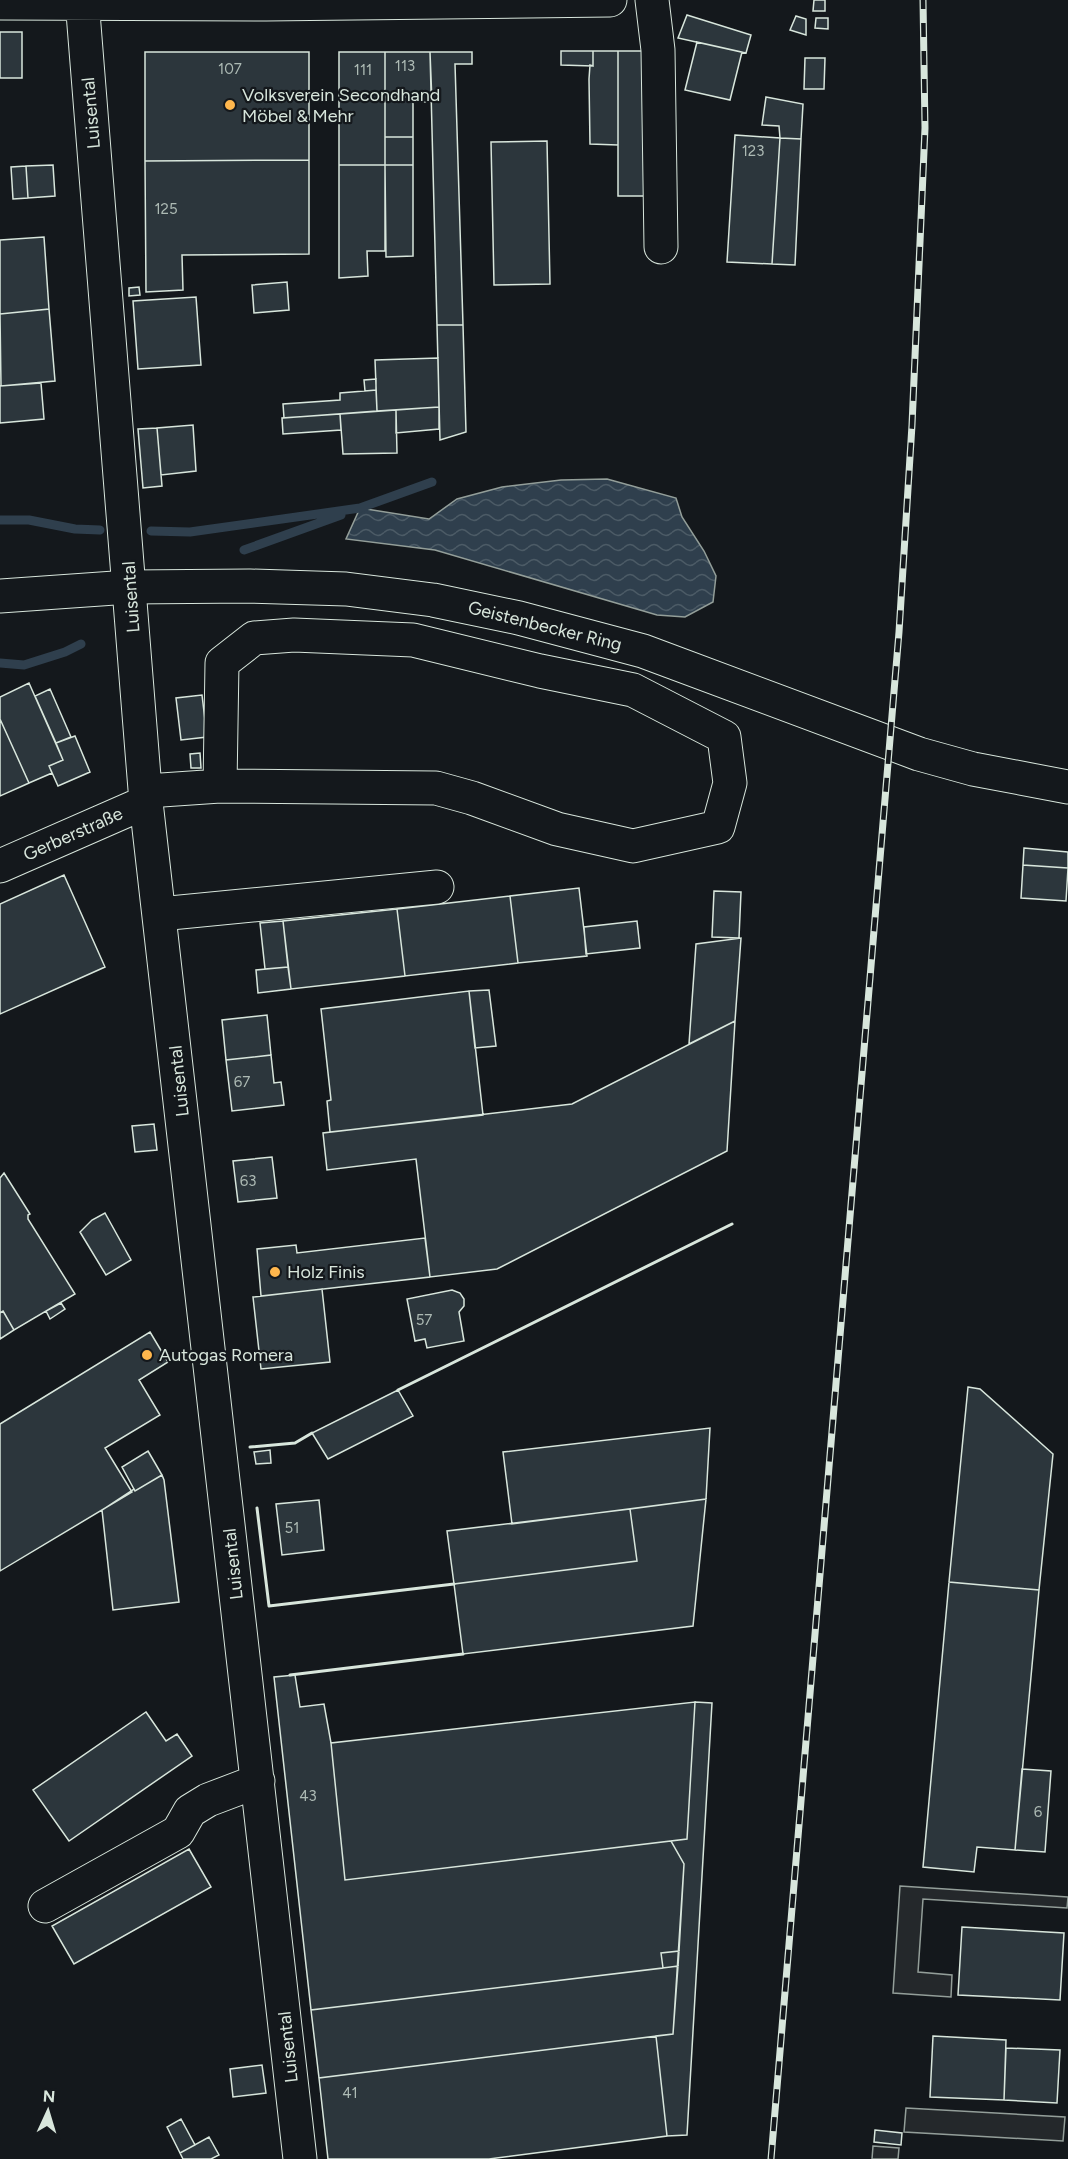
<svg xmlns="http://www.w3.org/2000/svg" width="1068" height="2159" font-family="Figtree,sans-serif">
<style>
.parking{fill:#24282b;stroke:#939e99;stroke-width:1.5}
.water{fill:url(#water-waves);stroke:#939e99;stroke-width:1.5}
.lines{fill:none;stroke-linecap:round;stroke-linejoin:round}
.stream{stroke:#2f3f4d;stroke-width:9}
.building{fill:#2c363c;stroke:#d8e6dc;stroke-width:1.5}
.minor-casing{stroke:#d8e6dc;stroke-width:35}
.major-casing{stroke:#d8e6dc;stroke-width:35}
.minor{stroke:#14181c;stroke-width:33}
.major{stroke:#14181c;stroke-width:33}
.rail-casing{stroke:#d8e6dc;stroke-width:7}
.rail{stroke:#14181c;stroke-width:4.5;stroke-dasharray:14;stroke-linecap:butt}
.wall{stroke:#d8e6dc;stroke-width:3}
.poi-dot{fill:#ffb74d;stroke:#14181c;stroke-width:2}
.labels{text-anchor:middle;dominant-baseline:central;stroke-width:4.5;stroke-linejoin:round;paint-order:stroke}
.number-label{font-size:15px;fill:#adbab4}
.poi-label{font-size:18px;fill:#d8e6dc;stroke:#14181c;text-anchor:start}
.street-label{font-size:18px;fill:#d8e6dc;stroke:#14181c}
</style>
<defs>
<pattern id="water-waves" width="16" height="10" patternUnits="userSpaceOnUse" patternTransform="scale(1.5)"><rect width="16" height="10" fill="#2f3f4d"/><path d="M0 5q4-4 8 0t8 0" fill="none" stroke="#4c5b66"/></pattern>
</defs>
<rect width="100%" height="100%" fill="#14181c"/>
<path class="parking" d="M900 1886 1068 1897 1067 1908 923 1899 918 1972 952 1975 951 1997 893 1993Z
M906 2108 1065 2117 1063 2141 904 2132Z
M873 2146 899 2148 898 2159H872Z"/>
<path class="water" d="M607 479 676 498 682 517 704 551 716 576 713 602 685 617 657 615 435 550 346 539 360 508 429 519 457 499 502 487 561 480Z"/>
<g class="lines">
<path class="stream" d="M0 520H29L75 529 100 530
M151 531 190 532 360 508 432 482
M244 550 341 515
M0 663 24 665 65 652 81 644"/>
</g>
<path class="building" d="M814 0H825V11H813Z
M687 15 751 35 746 53 678 38Z
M796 16 806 19V35L790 30Z
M816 18H828V29L815 28Z
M0 32H22V78H0Z
M697 42 742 52 730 100 685 90Z
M561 51H593V66L561 65Z
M593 51H618V145L590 144 589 79 590 65 593 66Z
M618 51H648L647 196H618Z
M145 52H309V160L145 161Z
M339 52H385V165H339Z
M385 52H430L432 102H413V97H385Z
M430 52H472V64H455L463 325H437Z
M805 58H825L824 89H804Z
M385 97H413V137H385Z
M766 97 803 104 801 139 780 138 779 126 762 125Z
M735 135 780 138 772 264 727 262Z
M385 137H413V165H385Z
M780 138 801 139 795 265 772 264Z
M547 141 550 284 494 285 491 142Z
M309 160V254L182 255 183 290 146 292 145 161Z
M53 165 55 196 28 198 26 166Z
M339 165H385V251H367L368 276 339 278Z
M385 165H413V256L386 257Z
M26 166 28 198 13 199 11 167Z
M44 237 49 309 0 314V240Z
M287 282 289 310 254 313 252 285Z
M139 287 140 295 129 296V288Z
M196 297 201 365 138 369 133 301Z
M49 309 55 381 1 386 0 314Z
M437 325H463L466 432 440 440Z
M438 358 439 407 377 411 375 360Z
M376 379V390L365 391 364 380Z
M41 383 44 419 0 423V386Z
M376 390 377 411 284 418 283 404 340 400V393Z
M439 407V429L396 433V410Z
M396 410 397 453 343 454 340 414Z
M340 414 341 430 283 434 282 418Z
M193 425 196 471 161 475 157 428Z
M157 428 162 486 143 488 138 429Z
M29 683 63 760 49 766 52 773 29 783 0 719V697Z
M50 689 71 737 56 743 35 696Z
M202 695 207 737 181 740 176 698Z
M0 719 29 783 0 796Z
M75 736 90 772 58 786 49 766 63 760 56 743Z
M200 753 201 768H191L190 754Z
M1024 848 1068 852V868L1023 865Z
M1023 865 1068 868 1066 901 1021 898Z
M64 875 105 967 0 1014V904Z
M579 888 587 956 518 963 510 896Z
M714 891 741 892 739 938 712 937Z
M510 896 518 963 405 976 397 909Z
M397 909 405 976 291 989 283 921Z
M283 921 288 967 265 969 260 923Z
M637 921 640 948 586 954 584 927Z
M741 938 735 1021 689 1044 696 944Z
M288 967 291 989 258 993 256 970Z
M489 990 496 1046 475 1048 469 991Z
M469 991 483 1115 330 1132 327 1101 331 1100 321 1009Z
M267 1015 271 1055 226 1060 222 1020Z
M735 1021 727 1151 497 1269 430 1277 416 1159 327 1170 323 1133 572 1104Z
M271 1055 274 1083 281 1082 284 1105 232 1111 226 1060Z
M154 1124 157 1150 135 1152 132 1126Z
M272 1157 277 1198 238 1202 233 1161Z
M4 1173 30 1214 28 1215V1219L75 1294 14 1330 3 1311 0 1313V1178Z
M105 1213 131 1260 106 1275 80 1232 92 1220Z
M425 1238 430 1277 261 1296 257 1249 296 1245 297 1253Z
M322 1289 330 1362 261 1369 253 1297Z
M452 1290 460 1293 464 1299V1306L459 1312 464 1341 427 1348 425 1339 415 1341 407 1299Z
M61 1303 65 1309 50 1319 46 1311Z
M3 1311 14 1330 0 1339V1313Z
M150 1332 168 1362 139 1380 160 1415 105 1448 132 1492 0 1571V1424Z
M968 1387 980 1389 1053 1454 1039 1590 949 1582Z
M398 1390 413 1416 328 1459 312 1433Z
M710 1428 706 1499 512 1524 503 1452Z
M270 1450 271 1463 256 1464 254 1452Z
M148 1451 162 1475 135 1491 122 1467Z
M162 1475 164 1480 179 1602 113 1610 102 1510 134 1489 135 1491Z
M706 1499 693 1626 463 1654 454 1584 637 1561 630 1509Z
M319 1500 324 1550 282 1555 276 1504Z
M630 1509 637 1561 454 1584 447 1531Z
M949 1582 1039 1590 1015 1850 977 1847 974 1872 923 1867Z
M295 1675 300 1707 324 1704 331 1743 345 1880 671 1841 684 1864 679 1951 661 1953 663 1968 311 2010 274 1677Z
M695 1702 712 1703 687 2135 667 2136 656 2036 673 2034 684 1864 671 1841 687 1839Z
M695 1702 687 1839 345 1880 331 1743Z
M146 1712 166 1741 177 1734 192 1756 69 1841 33 1790Z
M1022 1769 1051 1771 1045 1852 1015 1850Z
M189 1849 211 1887 74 1964 52 1926Z
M962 1927 1064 1933 1060 2000 958 1995Z
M679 1951 678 1966 663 1968 661 1953Z
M678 1966 673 2034 319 2078 311 2010Z
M656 2036 667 2136 489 2159H328L319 2078Z
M933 2036 1006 2040 1004 2100 930 2097Z
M1006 2048 1060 2050 1057 2103 1004 2100Z
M262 2065 266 2093 233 2097 230 2069Z
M181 2119 195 2145 180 2153 167 2127Z
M875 2130 902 2133 901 2145 874 2142Z
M209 2137 219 2155 211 2159H183L180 2153Z"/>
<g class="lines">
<defs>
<path id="minor" d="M82 0 146 802 300 2159
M652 0 658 50 661 247
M0 3 266 4 610 0
M147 791 220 786 436 788 472 798 557 829 633 846 718 827 730 783 724 737 633 690 540 671 413 640 294 635 254 638 222 663 220 786
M0 866 146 802
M160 914 437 887
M45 1906 178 1832 190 1811 208 1800 258 1781"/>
<path id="major" d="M0 596 129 587 250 586 346 589 433 600 519 618 643 651 919 754 973 769 1068 787"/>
</defs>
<use href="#minor" class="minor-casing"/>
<use href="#major" class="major-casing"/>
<use href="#minor" class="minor"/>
<use href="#major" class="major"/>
<defs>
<path id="rail" d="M771 2159 899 632 912 425 925 128 923 0"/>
</defs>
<use href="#rail" class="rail-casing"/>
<use href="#rail" class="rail"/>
<path class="wall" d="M398 1390 732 1224
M250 1447 295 1443 312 1433
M257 1508 269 1606 454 1584
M290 1675 463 1654"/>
</g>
<g class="poi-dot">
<circle cx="230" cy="105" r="6"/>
<circle cx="275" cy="1272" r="6"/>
<circle cx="147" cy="1355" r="6"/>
</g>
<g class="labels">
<g class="number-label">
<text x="405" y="66">113</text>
<text x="230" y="69">107</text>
<text x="363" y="70">111</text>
<text x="753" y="151">123</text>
<text x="166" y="209">125</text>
<text x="242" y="1082">67</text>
<text x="248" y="1181">63</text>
<text x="424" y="1320">57</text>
<text x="292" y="1528">51</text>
<text x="308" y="1796">43</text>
<text x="1038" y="1812">6</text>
<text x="350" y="2093">41</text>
</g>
<g class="poi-label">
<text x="242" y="95">Volksverein Secondhand<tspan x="242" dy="21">Möbel &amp; Mehr</tspan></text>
<text x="287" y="1272">Holz Finis</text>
<text x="159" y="1355">Autogas Romera</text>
</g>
<g class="street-label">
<text transform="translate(91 113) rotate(-95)">Luisental</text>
<text transform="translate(131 597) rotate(-94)">Luisental</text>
<text transform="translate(545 626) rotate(14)">Geistenbecker Ring</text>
<text transform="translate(73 834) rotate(-24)">Gerberstraße</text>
<text transform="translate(179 1081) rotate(-96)">Luisental</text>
<text transform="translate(233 1564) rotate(-96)">Luisental</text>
<text transform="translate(288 2047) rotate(-96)">Luisental</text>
</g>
</g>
<g transform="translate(48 2111) rotate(4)" stroke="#14181c" stroke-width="4.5" paint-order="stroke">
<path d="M0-4.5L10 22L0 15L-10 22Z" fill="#d8e6dc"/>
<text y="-9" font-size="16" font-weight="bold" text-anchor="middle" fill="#d8e6dc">N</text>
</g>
</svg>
